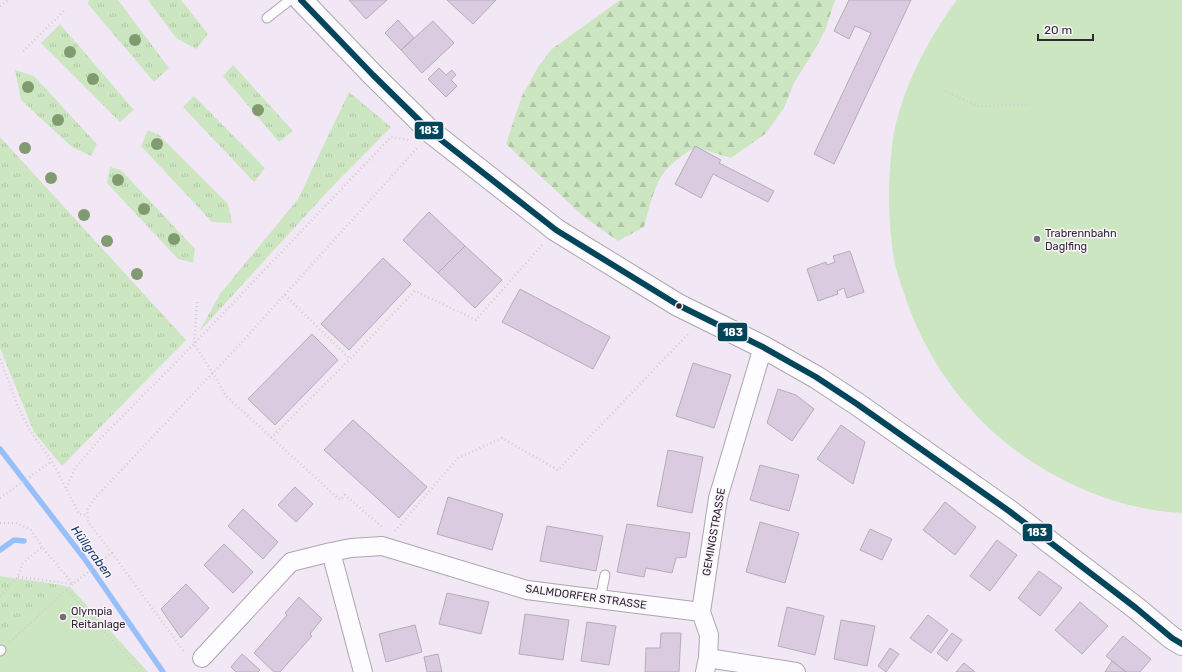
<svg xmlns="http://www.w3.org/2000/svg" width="1182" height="672" font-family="Rubik,sans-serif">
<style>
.grass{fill:url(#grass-tufts)}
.forest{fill:url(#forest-firs)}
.green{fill:#cce6c2}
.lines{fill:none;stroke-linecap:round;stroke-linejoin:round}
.stream{stroke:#98bff8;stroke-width:5.5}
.building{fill:#dbcbe0;stroke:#b4adb7}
.lane-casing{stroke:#aca5ae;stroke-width:11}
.street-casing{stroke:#aca5ae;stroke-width:20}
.secondary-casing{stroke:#aca5ae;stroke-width:24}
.path{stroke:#d0cdd1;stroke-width:2.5;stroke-dasharray:1 3;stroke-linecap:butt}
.lane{stroke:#fdfcfe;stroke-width:9}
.street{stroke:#fdfcfe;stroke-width:18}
.secondary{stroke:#fdfcfe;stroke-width:22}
.bus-1-casing{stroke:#fcf5fe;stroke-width:9}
.bus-1{stroke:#00465a;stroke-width:6}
.tree{fill:#819b70}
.poi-dot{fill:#746c76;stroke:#fcf5fe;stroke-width:1.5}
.bus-dot{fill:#302932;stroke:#fcf5fe;stroke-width:1.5}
.labels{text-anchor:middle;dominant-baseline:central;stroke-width:3;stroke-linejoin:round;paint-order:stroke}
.poi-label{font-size:11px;fill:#302932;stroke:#fcf5fe;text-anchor:start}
.street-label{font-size:11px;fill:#302932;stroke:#fcf5fe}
.water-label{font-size:12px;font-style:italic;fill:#113968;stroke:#fcf5fe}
.line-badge{stroke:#fcf5fe;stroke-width:1.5}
.badge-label{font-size:11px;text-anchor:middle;font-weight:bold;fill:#fff}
</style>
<defs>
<pattern id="grass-tufts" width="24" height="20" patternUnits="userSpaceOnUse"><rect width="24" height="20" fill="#cce6c2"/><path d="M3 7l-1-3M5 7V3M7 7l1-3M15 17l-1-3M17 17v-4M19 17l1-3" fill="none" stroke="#b0c5a7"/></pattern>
<pattern id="forest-firs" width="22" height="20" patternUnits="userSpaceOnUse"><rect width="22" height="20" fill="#cce6c2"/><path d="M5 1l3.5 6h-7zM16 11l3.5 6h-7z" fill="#b0c5a7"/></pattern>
</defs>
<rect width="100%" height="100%" fill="#f2e8f5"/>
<path class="grass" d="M89 0H118L169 68 154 82 88 4Z
M148 0H181L208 34 196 49 176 38Z
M60 24 134 110 120 122 41 43Z
M233 65 293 131 279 142 223 76Z
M15 70 34 76 97 144 91 156 72 147 21 100Z
M349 92 391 127 328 191 199 332 220 294 298 199Z
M194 96 265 168 254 182 183 107Z
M148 130 159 135 228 204 232 223 212 222 141 146Z
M0 137 186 340 62 466 34 432 0 348Z
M110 167 121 170 195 249 193 263 178 259 107 183Z
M0 576 62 585 0 648Z"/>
<path class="forest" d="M620 0H835L825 31 812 54 794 83 784 108 765 134 731 158 695 147C684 154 674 161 665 171 655 183 648 211 644 227L618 241 584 217 506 144 522 96 538 67 552 49Z"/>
<path class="green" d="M957 0H1182V513C1137 511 1094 497 1054 475 982 436 927 369 903 290 900 282 897 273 895 264 890 239 889 213 889 188 890 167 891 144 896 123 905 88 920 56 939 26 945 17 950 8 957 0Z
M62 585 71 588 148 672H0V645Z"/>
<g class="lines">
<path class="stream" d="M0 449 84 558 163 672
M0 550 14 540 24 541"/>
</g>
<path class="building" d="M349 0H387L366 19Z
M447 0H496L473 24Z
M849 0H911L834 164 814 154 871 33 855 26 849 39 834 31Z
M398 20 414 38 401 50 385 33Z
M433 21 454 43 422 73 401 50Z
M439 68 446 75 452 70 456 75 451 80 457 86 446 97 428 79Z
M695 146 721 160 719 163 774 191 768 202 713 174 701 198 675 184Z
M429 212 465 246 438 273 403 240Z
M465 246 502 280 475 308 438 273Z
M850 251 864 292 847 298 844 288 837 291 838 294 818 301 807 269 826 262 827 265 835 262 833 256Z
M383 258 411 284 349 350 321 324Z
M520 289 610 337 593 369 502 322Z
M312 334 338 360 275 425 248 399Z
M693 363 731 375 714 428 676 416Z
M778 389 796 395 814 409 792 441 767 423Z
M353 420 427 487 399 518 324 450Z
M841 425 865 442 853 484 817 459Z
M668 450 703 457 692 513 657 506Z
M760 465 799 475 789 511 750 500Z
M295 487 313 504 296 522 278 505Z
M448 497 503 514 492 550 437 534Z
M945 502 976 527 955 555 923 530Z
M243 509 278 542 263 559 228 526Z
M760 522 799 533 785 583 746 572Z
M627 524 690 533 686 557 676 558 672 573 646 568 644 577 617 572Z
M547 526 603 536 596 571 540 561Z
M870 529 892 539 882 560 860 550Z
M997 540 1017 555 990 591 970 576Z
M224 544 253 572 233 593 204 565Z
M1039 571 1062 588 1040 616 1018 598Z
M186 584 209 608 181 638 161 609Z
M447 593 489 602 481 634 439 624Z
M299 597 322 619 310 634 312 636 280 672H274L254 653 287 615 285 613Z
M1080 602 1108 626 1082 654 1055 630Z
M787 607 824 616 815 655 778 646Z
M525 614 569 620 563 660 519 654Z
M928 615 948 630 931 653 910 638Z
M841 620 875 626 867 666 834 659Z
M587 622 616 626 609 665 581 661Z
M415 625 422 652 386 662 379 634Z
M661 633H681L679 672H645L646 648H660Z
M952 633 962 640 947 661 937 653Z
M1123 636 1151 659 1140 672H1126L1106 656Z
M890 648 899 654 886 672 878 666Z
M242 654 260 670 258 672H236L231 667Z
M438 654 442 672H427L424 657Z
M1112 661 1126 672H1105Z
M964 663 975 672H956Z"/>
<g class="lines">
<defs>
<path id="lane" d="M267 18 290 0
M600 599 605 575
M0 651 1 650"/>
<path id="street" d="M331 552 363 672
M202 658 291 562 331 552 351 548 382 546 527 590 701 612
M708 658 796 672
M705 672 708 658 709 635 701 612 718 498 763 347"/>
<path id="secondary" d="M301 0 373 75 431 132 556 230 678 305 763 347 816 377 857 404 1009 511 1136 608 1172 638 1182 644"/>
</defs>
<use href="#lane" class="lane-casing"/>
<use href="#street" class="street-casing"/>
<use href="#secondary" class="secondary-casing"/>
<path class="path" d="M0 6 8 0
M23 51 65 10
M945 91 977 106 1030 105
M285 295 350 359 415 291 476 320 543 244
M197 302 194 344 213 373 226 396 340 500 345 495 382 527
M0 359 18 407 32 434 52 461 79 514 87 515
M271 438 350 359
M66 488 76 467 100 439 194 344 391 137 409 140
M0 498 52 461
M0 523H16L31 530 42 547
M395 531 458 458 502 438 558 470 689 333
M112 553 185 653
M18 577 72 584
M67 590 141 672
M0 596 18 577 22 564 42 547 73 584 112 553 88 522 87 510 96 497 241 343 419 146
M10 642 73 584"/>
<use href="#lane" class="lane"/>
<use href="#street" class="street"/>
<use href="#secondary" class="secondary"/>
<defs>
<path id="bus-1" d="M301 0 373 75 431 132 556 230 678 305 763 347 816 377 857 404 1009 511 1136 608 1172 638 1182 644"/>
</defs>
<use href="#bus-1" class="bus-1-casing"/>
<use href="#bus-1" class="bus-1"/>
</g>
<g class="tree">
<circle cx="135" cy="40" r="6"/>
<circle cx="70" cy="52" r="6"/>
<circle cx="93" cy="79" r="6"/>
<circle cx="28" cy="87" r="6"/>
<circle cx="258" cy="110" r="6"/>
<circle cx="58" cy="120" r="6"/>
<circle cx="157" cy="144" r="6"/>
<circle cx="25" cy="148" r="6"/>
<circle cx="51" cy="178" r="6"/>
<circle cx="118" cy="180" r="6"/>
<circle cx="144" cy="209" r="6"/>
<circle cx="84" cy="215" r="6"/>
<circle cx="174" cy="239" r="6"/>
<circle cx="107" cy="241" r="6"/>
<circle cx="137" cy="274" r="6"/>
</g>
<g class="poi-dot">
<circle cx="1037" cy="239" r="4"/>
<circle cx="63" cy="617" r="4"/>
</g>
<circle class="bus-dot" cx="679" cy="306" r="3.5"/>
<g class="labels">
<g class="poi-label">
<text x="1045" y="233">Trabrennbahn<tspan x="1045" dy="13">Daglfing</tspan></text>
<text x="71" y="611">Olympia<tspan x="71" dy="13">Reitanlage</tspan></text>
</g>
<g class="street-label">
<text transform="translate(714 532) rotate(-80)">GEMINGSTRASSE</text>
<text transform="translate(586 597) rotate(8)">SALMDORFER STRASSE</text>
</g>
<g class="water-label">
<text transform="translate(92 552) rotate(54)">Hüllgraben</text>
</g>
</g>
<g class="line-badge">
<rect x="414" y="121" width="30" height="19" rx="4" fill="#00465a"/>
<rect x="717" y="322" width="31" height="20" rx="4" fill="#00465a"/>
<rect x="1022" y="523" width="31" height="19" rx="4" fill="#00465a"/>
</g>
<g class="badge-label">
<text x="429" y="134">183</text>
<text x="733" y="336">183</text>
<text x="1037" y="536">183</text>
</g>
<path d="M1038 34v6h55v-6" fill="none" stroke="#302932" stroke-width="2"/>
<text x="1044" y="34" font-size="12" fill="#302932" stroke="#fcf5fe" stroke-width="3" paint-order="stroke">20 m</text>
</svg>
